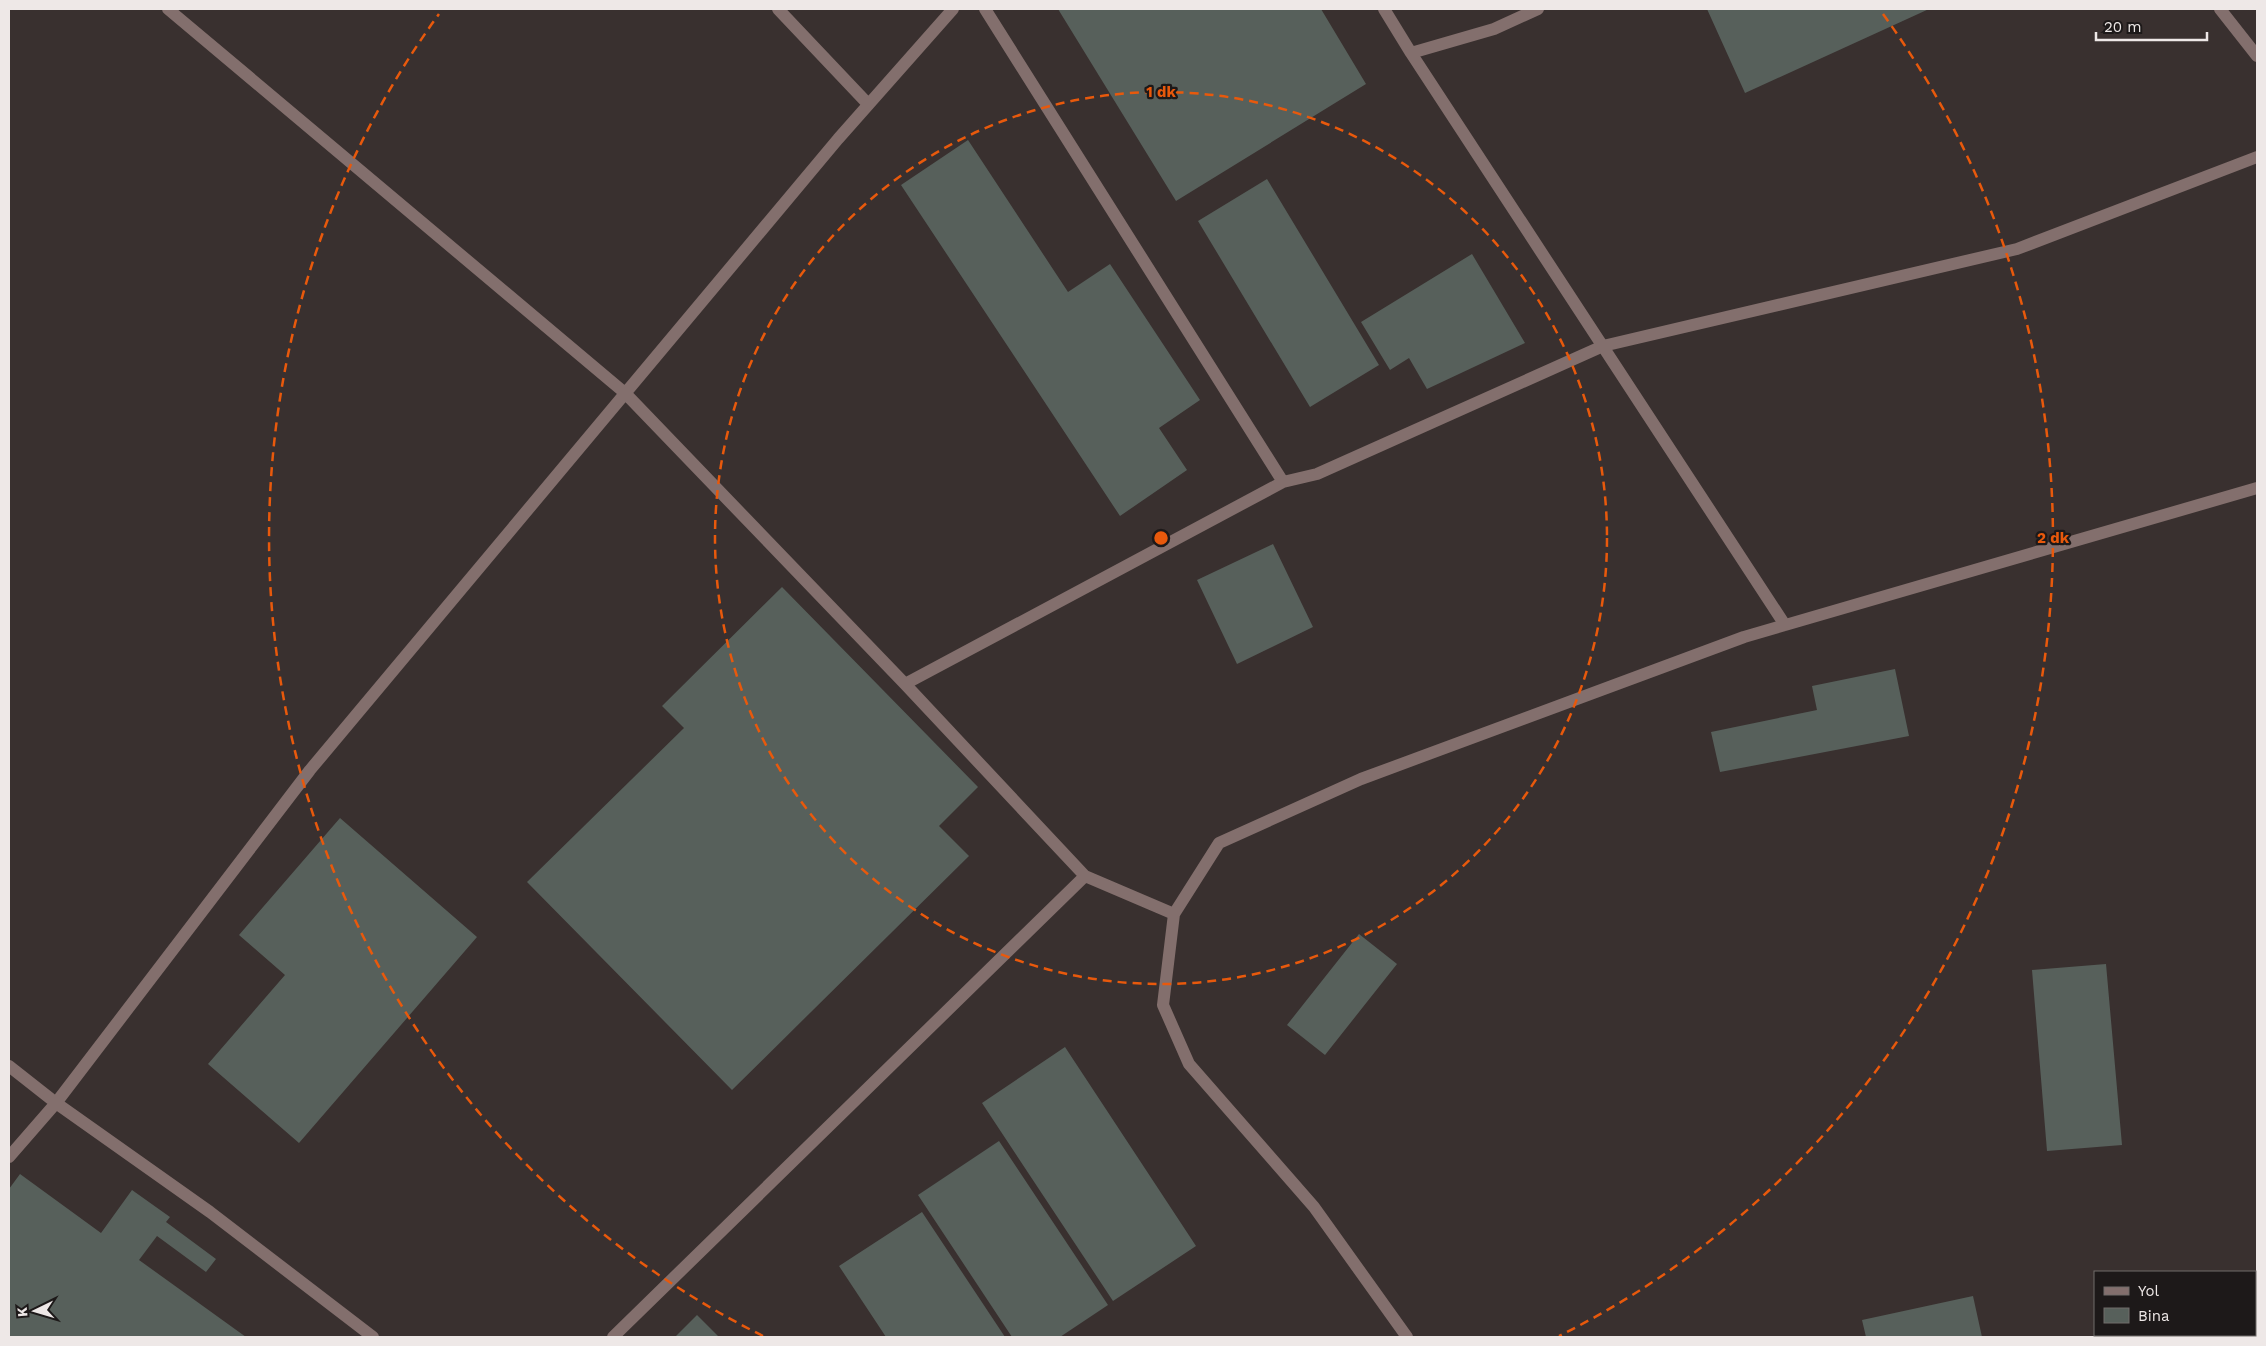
<svg xmlns="http://www.w3.org/2000/svg" width="2266" height="1346" font-family="'Work Sans',sans-serif">
<style>
.building{fill:#57605b}
.lines{fill:none;stroke-linecap:round;stroke-linejoin:round}
.minor{stroke:#836f6d;stroke-width:12}
.ring{fill:none;stroke:#e8590c;stroke-width:2.5;stroke-dasharray:9 6}
.centre{fill:#e8590c;stroke:#1d1919;stroke-width:2.5}
.ring-label{font-size:15px;text-anchor:middle;font-weight:bold;fill:#e8590c;stroke:#1d1919;stroke-width:4.5;stroke-linejoin:round;paint-order:stroke}
</style>
<rect width="100%" height="100%" fill="#39302f"/>
<path class="building" d="M1058 9H1321L1366 84 1176 201Z
M1707 9H1929L1745 93Z
M968 140 1068 292 1110 264 1200 400 1159 428 1187 470 1120 516 901 185Z
M1267 179 1379 365 1310 407 1198 221Z
M1472 254 1525 343 1427 389 1409 358 1390 370 1361 322Z
M1273 544 1313 627 1237 664 1197 580Z
M782 587 978 787 939 826 969 856 732 1090 527 882 684 728 662 706Z
M1895 669 1909 736 1720 772 1711 732 1817 710 1812 686Z
M340 818 477 937 299 1143 208 1064 285 975 239 935Z
M1359 934 1397 964 1325 1055 1287 1025Z
M2106 964 2122 1145 2047 1151 2032 970Z
M1065 1047 1196 1246 1113 1301 982 1103Z
M999 1141 1108 1305 1060 1337H1012L918 1195Z
M20 1174 101 1233 132 1190 170 1217 166 1222 216 1259 206 1272 157 1236 139 1260 246 1337H9V1189Z
M922 1212 1005 1337H886L839 1266Z
M1973 1296 1982 1337H1866L1862 1320Z
M697 1315 719 1337H675Z"/>
<g class="lines">
<path class="minor" d="M168 9 625 393 905 684 1085 876 1174 914
M778 9 868 104
M985 9 1283 482 1317 474 1603 346 2017 249 2257 157
M1384 9 1411 53 1785 625
M2220 9 2257 56
M1411 53 1494 29 1538 9
M905 684 1283 482
M9 1066 56 1103 310 770 838 139 953 9
M9 1157 56 1103 210 1212 373 1337
M613 1337 1085 876
M1407 1337 1314 1207 1189 1064 1163 1005 1174 914 1219 843 1361 779 1744 637 2257 488"/>
</g>
<g class="ring">
<circle cx="1161" cy="538" r="446"/>
<path d="M763 1336A892 892 0 0 1 439 14M1883 14A892 892 0 0 1 1559 1336"/>
</g>
<circle cx="1161" cy="538" r="8" class="centre"/>
<g class="ring-label">
<text x="1161" y="97">1 dk</text>
<text x="2053" y="543">2 dk</text>
</g>
<rect width="2266" height="1346" fill="none" stroke="#eee8e7" stroke-width="20"/>
<rect x="2094" y="1271" width="162" height="65" fill="#1d1919" stroke="#716c6b"/>
<rect x="2104" y="1287" width="25" height="8" fill="#836f6d" stroke="#716c6b"/>
<text x="2138" y="1296" font-size="15" fill="#eee8e7">Yol</text>
<rect x="2104" y="1308" width="25" height="15" fill="#57605b" stroke="#716c6b"/>
<text x="2138" y="1321" font-size="15" fill="#eee8e7">Bina</text>
<g transform="translate(35 1311) rotate(265)" stroke="#1d1919" stroke-width="4" paint-order="stroke">
<path d="M0-4L9 19L0 12L-9 19Z" fill="#eee8e7"/>
<text y="-8" font-size="14" font-weight="bold" text-anchor="middle" fill="#eee8e7">K</text>
</g>
<path d="M2096 32v8h111v-8" fill="none" stroke="#eee8e7" stroke-width="2.5"/>
<text x="2104" y="32" font-size="15" fill="#eee8e7" stroke="#1d1919" stroke-width="4" paint-order="stroke">20 m</text>
</svg>
